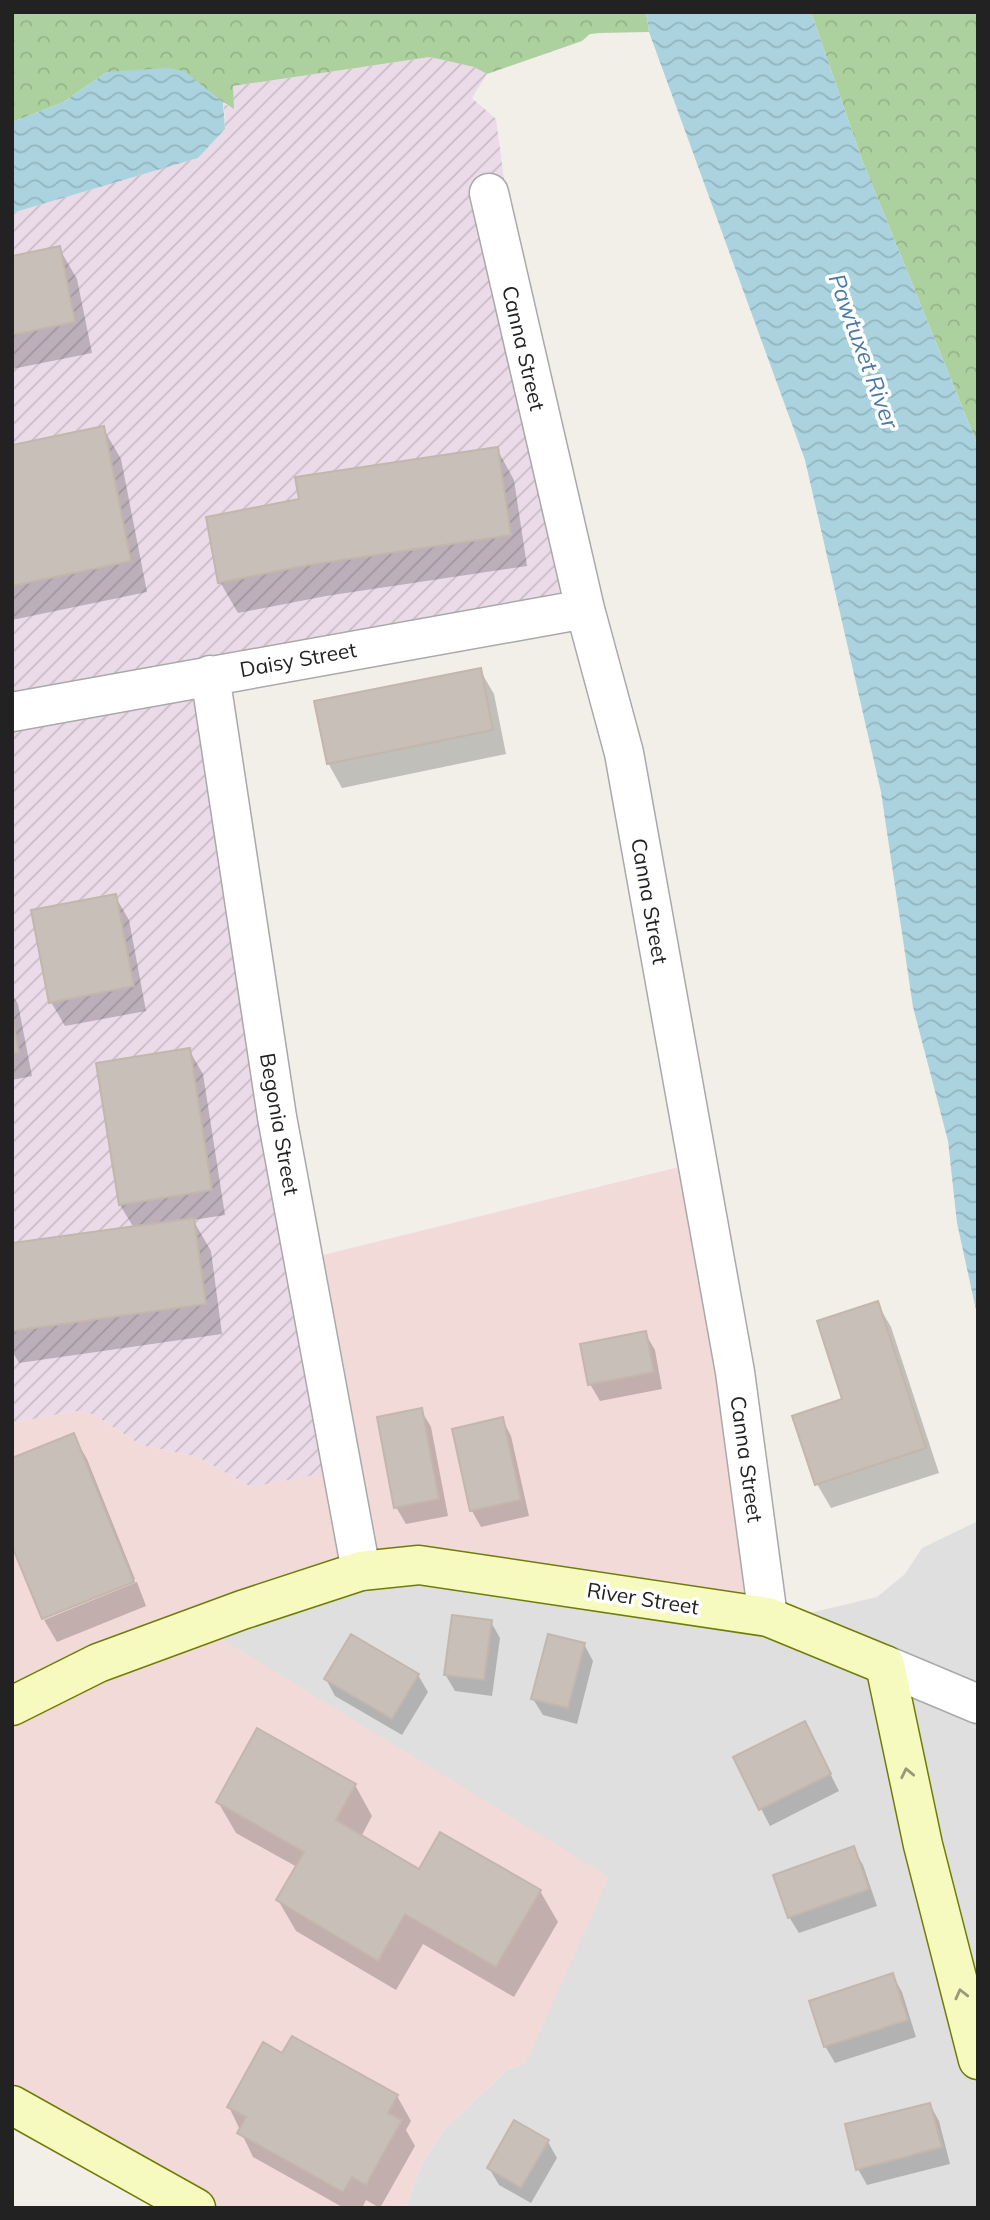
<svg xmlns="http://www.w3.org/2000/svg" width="990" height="2220" font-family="Mulish,sans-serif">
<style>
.residential{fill:#e0dfdf}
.commercial{fill:#f2dad9}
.industrial{fill:url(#industrial-furrows)}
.forest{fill:url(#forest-crowns)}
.water{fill:url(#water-waves)}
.shadow{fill:#0003}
.building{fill:#c7bfb8;stroke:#c4b6ab;stroke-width:2}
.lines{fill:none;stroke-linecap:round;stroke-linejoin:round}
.minor-casing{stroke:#a9a9a9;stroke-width:41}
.tertiary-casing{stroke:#a9a9a9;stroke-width:41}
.secondary-casing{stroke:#707d05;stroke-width:41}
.minor{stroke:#fff;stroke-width:38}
.tertiary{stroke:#fff;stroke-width:38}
.secondary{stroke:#f7fabf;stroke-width:38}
.oneway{stroke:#979978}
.labels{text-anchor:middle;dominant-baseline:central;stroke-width:7;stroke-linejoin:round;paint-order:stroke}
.street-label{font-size:21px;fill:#222;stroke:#fff}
.water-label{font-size:23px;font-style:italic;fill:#4a7aab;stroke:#fff}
</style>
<defs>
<pattern id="industrial-furrows" width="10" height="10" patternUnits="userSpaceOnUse" patternTransform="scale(1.75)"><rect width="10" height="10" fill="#ebdbe8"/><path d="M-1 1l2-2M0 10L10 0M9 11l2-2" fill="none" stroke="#c9bcc7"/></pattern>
<pattern id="forest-crowns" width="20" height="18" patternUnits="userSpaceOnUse" patternTransform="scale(1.75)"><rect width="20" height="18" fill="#add19e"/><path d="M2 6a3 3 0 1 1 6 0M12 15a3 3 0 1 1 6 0" fill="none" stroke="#95b388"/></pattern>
<pattern id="water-waves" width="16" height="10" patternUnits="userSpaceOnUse" patternTransform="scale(1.75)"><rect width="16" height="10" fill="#aad3df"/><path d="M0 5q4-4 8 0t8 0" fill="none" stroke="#92b5bf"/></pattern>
</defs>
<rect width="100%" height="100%" fill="#f2efe9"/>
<path class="residential" d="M978 1521V2208H405L421 2166 444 2129 507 2070 526 2063 242 1653 209 1631 365 1578 801 1615 877 1597 905 1574 922 1548Z"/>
<path class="commercial" d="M691 1164 779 1612 386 1577 209 1631 609 1877 526 2063 507 2070 444 2129 421 2166 405 2208H202L12 2102V1423L74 1411 93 1414 141 1445 198 1457 251 1487 307 1259Z"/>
<path class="industrial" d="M430 57 474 67 487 74 472 98 496 119 515 261 576 604 216 671 340 1470 251 1487 198 1457 141 1445 93 1414 74 1411 12 1423V213L198 158 225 129 224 104 233 108V86Z"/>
<path class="forest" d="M12 12H646L649 32 600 33 590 34 582 41 487 74 474 67 430 57 233 86 234 109 223 102 107 72 62 103 12 122Z
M811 12H978V446L862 160Z"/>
<path class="water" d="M646 12H811L862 160 978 446V1319L957 1223 948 1141 913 1007 881 792 805 460 649 32Z
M168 68 184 71 223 102 225 129 198 158 12 213V122L62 103 107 72Z"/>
<path class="shadow" d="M59 248 77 279 92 353 12 369V257Z
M103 428 121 459 147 592 12 620V447Z
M497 449 514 480 527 566 326 596 238 613 220 582 301 500Z
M480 670 494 694 506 754 342 788 328 763Z
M115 896 129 920 146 1011 65 1026 51 1002Z
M12 994 18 1004 32 1076 12 1080Z
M189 1050 203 1074 225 1215 193 1220 211 1251 222 1334 19 1363 12 1351V1245L134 1228 120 1205Z
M877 1303 891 1327 939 1473 831 1508 817 1484Z
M645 1333 655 1350 662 1389 600 1401 590 1384Z
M421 1410 431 1427 448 1516 406 1524 396 1507Z
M502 1419 511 1436 529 1516 481 1527 472 1511 454 1430Z
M73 1435 87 1459 135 1579 44 1616V1619L12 1541Z
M137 1582 146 1606 57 1642 44 1620Z
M491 1622 500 1638 492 1696 455 1691 445 1674Z
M584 1644 593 1661 577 1724 543 1715 533 1699Z
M418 1675 428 1692 402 1735 335 1696 326 1679Z
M813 1740 839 1791 770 1826 735 1758Z
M355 1785 372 1816 361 1837 419 1872 540 1891 558 1922 514 1997 423 1944 396 1990 296 1931 278 1900 297 1867 236 1833 218 1802Z
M853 1848 863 1865 877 1906 799 1933 789 1917Z
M892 1975 902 1992 916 2037 835 2063 825 2046Z
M282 2055 397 2096 411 2121 406 2130 415 2146 380 2208 366 2200 362 2208H344L253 2157 229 2107Z
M930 2105 939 2121 950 2164 867 2185 858 2169Z
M548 2142 557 2158 531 2203 499 2185 489 2168Z"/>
<path class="building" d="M60 246 75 322 12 335V256Z
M104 426 131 561 12 586V445Z
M498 447 511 535 308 565 218 583 206 517 299 499 295 477Z
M481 668 493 730 327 764 314 701Z
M116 894 134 986 49 1003 31 910Z
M12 1016 19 1052 12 1054Z
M190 1048 212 1190 119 1205 96 1063Z
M194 1218 206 1304 12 1331V1243Z
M878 1301 926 1448 815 1485 792 1416 842 1399 817 1321Z
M646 1331 654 1372 588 1385 580 1344Z
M422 1408 439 1499 394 1508 377 1417Z
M503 1417 521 1500 470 1511 452 1429Z
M74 1433 134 1582 42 1619 12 1546V1458Z
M452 1615 492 1620 484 1680 444 1675Z
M351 1634 419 1674 392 1719 324 1679Z
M548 1634 585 1643 568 1708 531 1699Z
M805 1721 831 1774 759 1810 733 1757Z
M257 1728 356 1784 336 1820 419 1869 440 1832 541 1890 496 1967 405 1914 378 1961 276 1900 304 1852 216 1802Z
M854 1846 869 1889 788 1918 773 1875Z
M893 1973 908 2020 824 2047 809 2001Z
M292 2036 398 2095 388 2113 402 2120 366 2185 352 2177 343 2192 237 2133 246 2117 227 2107 263 2042 282 2053Z
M930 2103 942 2147 856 2170 845 2124Z
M514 2120 549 2140 521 2188 487 2168Z"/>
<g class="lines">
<defs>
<path id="minor" d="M489 193 585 609 624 753 735 1372 768 1617
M210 675 277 1117 361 1571
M12 712 585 609"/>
<path id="tertiary" d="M885 1665 978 1704"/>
<path id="secondary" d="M12 1706 98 1663 242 1610 361 1571 419 1565 768 1617 885 1665 923 1845 978 2060
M12 2105 196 2208"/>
</defs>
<use href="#minor" class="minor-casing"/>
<use href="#tertiary" class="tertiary-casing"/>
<use href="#secondary" class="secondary-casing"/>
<use href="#minor" class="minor"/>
<use href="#tertiary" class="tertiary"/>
<use href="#secondary" class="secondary"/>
</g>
<defs><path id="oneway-chevron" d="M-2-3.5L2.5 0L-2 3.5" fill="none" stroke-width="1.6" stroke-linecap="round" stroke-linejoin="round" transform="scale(1.75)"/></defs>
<g class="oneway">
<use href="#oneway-chevron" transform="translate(907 1773) rotate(-102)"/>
<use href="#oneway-chevron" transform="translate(961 1994) rotate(-104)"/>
</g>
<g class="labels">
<g class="street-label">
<text transform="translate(524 348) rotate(77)">Canna Street</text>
<text transform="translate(298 659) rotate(-10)">Daisy Street</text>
<text transform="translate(650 901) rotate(80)">Canna Street</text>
<text transform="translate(280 1124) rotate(80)">Begonia Street</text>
<text transform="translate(747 1459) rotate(82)">Canna Street</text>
<text transform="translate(643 1598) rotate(9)">River Street</text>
</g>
<g class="water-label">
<text transform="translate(864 351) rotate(70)">Pawtuxet River</text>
</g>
</g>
<rect width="990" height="2220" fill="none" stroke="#222222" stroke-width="28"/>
</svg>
